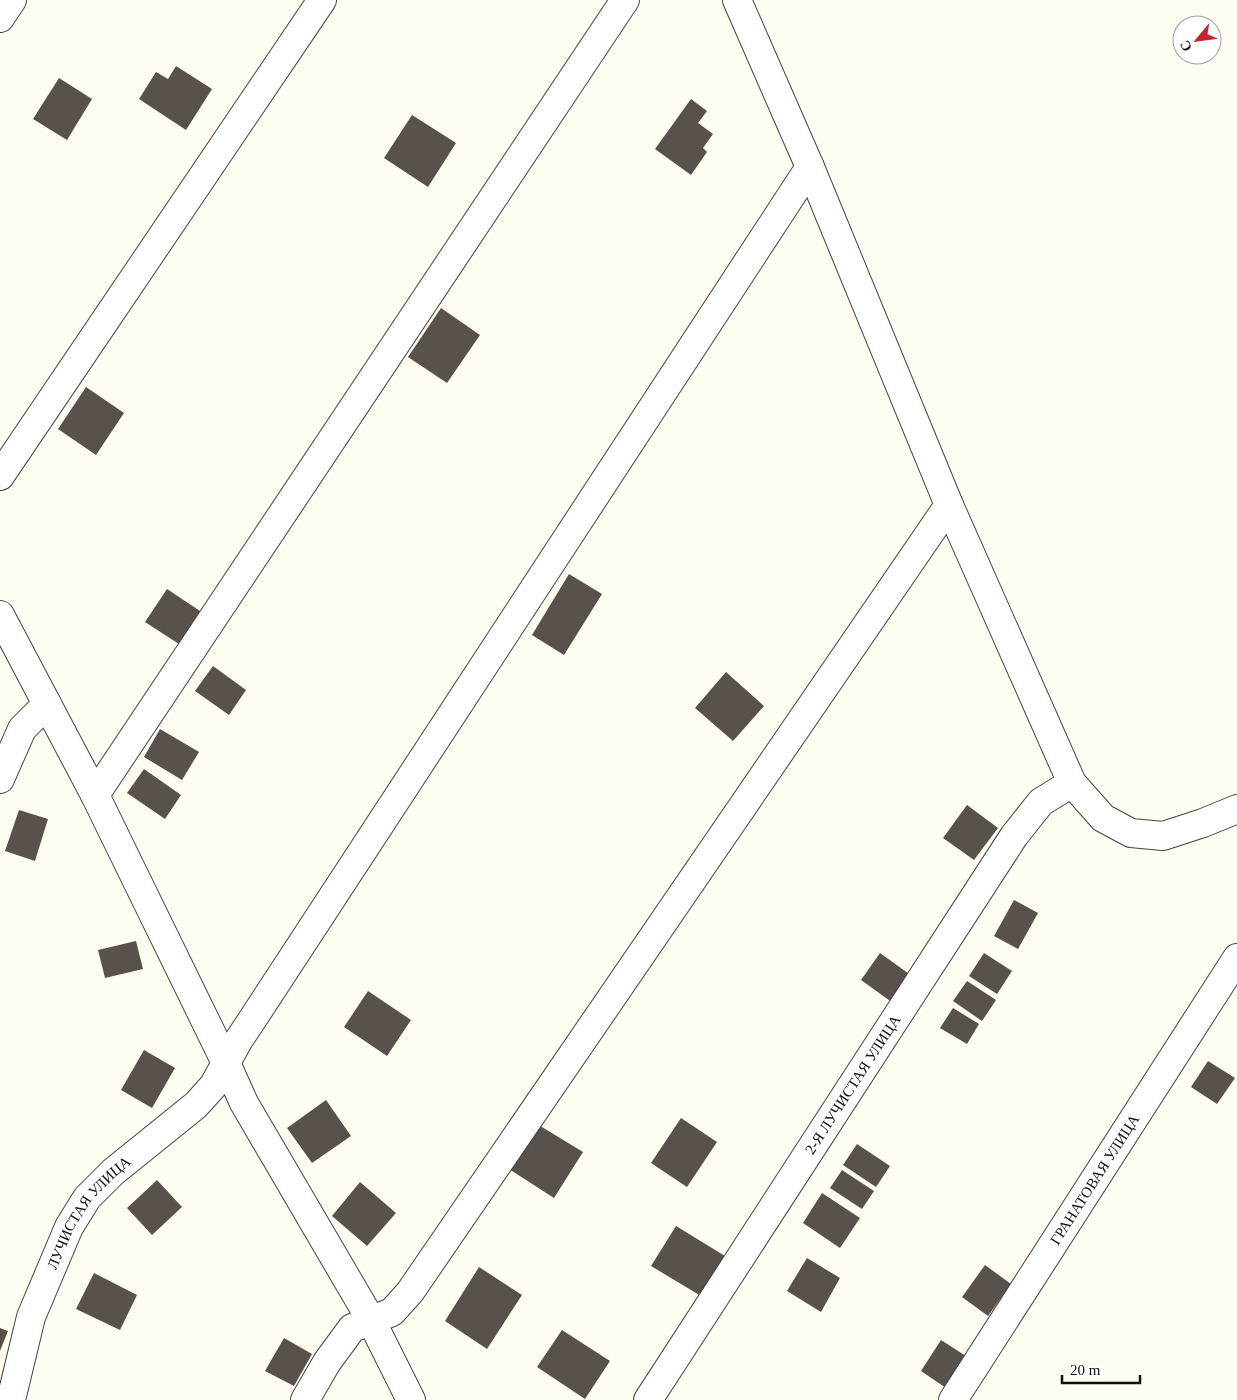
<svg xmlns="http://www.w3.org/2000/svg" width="1237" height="1400" font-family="'Times New Roman',serif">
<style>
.building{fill:#59514c}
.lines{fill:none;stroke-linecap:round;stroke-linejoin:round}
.minor-casing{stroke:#434343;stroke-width:30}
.minor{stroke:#fff;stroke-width:28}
.labels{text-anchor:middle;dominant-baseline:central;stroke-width:5;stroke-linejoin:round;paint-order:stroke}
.street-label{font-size:15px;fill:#101010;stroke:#fff}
</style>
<rect width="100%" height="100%" fill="#fffcf2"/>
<path class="building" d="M176 66 212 89 186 130 139 99 156 72 168 79Z
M59 78 92 99 67 140 33 119Z
M691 99 707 111 698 123 713 134 703 148 707 152 691 175 655 149Z
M412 115 456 143 428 187 384 158Z
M441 308 480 335 447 383 408 357Z
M86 387 124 413 96 455 58 429Z
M569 574 602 594 564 655 532 635Z
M167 589 200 611 179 644 145 622Z
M213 666 246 690 229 715 195 691Z
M726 672 764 706 733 741 695 708Z
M160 729 199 752 182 780 144 757Z
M144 769 181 795 165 819 127 793Z
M967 805 998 828 974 860 943 838Z
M19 810 48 819 35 861 5 851Z
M1014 900 1038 913 1018 949 994 936Z
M136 941 143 969 105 978 98 950Z
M880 953 912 976 893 1003 861 980Z
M984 953 1012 971 997 994 969 976Z
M967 981 996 1000 982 1021 953 1001Z
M368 991 411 1020 387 1056 344 1027Z
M953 1008 979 1024 967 1044 940 1028Z
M144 1050 175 1068 152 1108 121 1090Z
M1208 1061 1235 1078 1217 1104 1191 1087Z
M326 1100 351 1136 312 1163 287 1128Z
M681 1118 717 1142 687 1187 651 1163Z
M537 1124 583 1152 554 1198 509 1169Z
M857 1144 890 1166 876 1187 843 1165Z
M842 1170 874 1191 862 1209 830 1188Z
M157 1180 182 1207 152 1235 127 1208Z
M360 1182 396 1213 367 1246 332 1216Z
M822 1193 860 1218 840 1248 803 1223Z
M676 1226 725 1256 701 1296 651 1266Z
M807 1258 840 1278 821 1312 787 1291Z
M985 1265 1011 1284 988 1316 962 1297Z
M479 1267 522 1295 487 1349 445 1321Z
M94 1273 137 1295 120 1330 76 1309Z
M0 1328 8 1331 0 1351Z
M562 1330 610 1361 585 1399 537 1367Z
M284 1338 312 1354 294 1386 265 1371Z
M941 1340 969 1358 949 1390 921 1371Z"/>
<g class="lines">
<defs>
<g id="minor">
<path d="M737 0 810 167 949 505 1072 783 1103 818 1131 833 1163 836 1203 823 1237 809"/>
<path d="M0 18 12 0"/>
<path d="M0 476 322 0"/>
<path d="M0 615 95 795 226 1063 244 1103 371 1320 411 1400"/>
<path d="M0 779 22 729 47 704"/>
<path d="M95 795 625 0"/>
<path id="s1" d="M11 1400 31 1317 69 1227 87 1198 113 1172 196 1105 214 1085 238 1041 252 1020 810 167"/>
<path d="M305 1400 327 1362 352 1328 392 1312 410 1292 949 505"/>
<path id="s2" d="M648 1400 1014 836 1041 802 1072 783"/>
<path id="s3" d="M953 1400 1237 958"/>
</g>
</defs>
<use href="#minor" class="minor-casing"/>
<use href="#minor" class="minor"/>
</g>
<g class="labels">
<g class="street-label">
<text stroke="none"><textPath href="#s2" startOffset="376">2-Я ЛУЧИСТАЯ УЛИЦА</textPath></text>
<text stroke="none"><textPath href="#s3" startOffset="262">ГРАНАТОВАЯ УЛИЦА</textPath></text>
<text stroke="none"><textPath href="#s1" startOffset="206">ЛУЧИСТАЯ УЛИЦА</textPath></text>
</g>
</g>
<g transform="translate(1197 40) rotate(241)"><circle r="24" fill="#ffffff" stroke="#9f9f9f"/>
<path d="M0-4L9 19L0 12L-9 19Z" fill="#c5222b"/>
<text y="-8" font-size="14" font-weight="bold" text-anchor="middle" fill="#101010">С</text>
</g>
<path d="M1062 1375v8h78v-8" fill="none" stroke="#101010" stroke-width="2.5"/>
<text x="1070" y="1375" font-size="15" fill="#101010" stroke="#ffffff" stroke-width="4" paint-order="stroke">20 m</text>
</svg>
